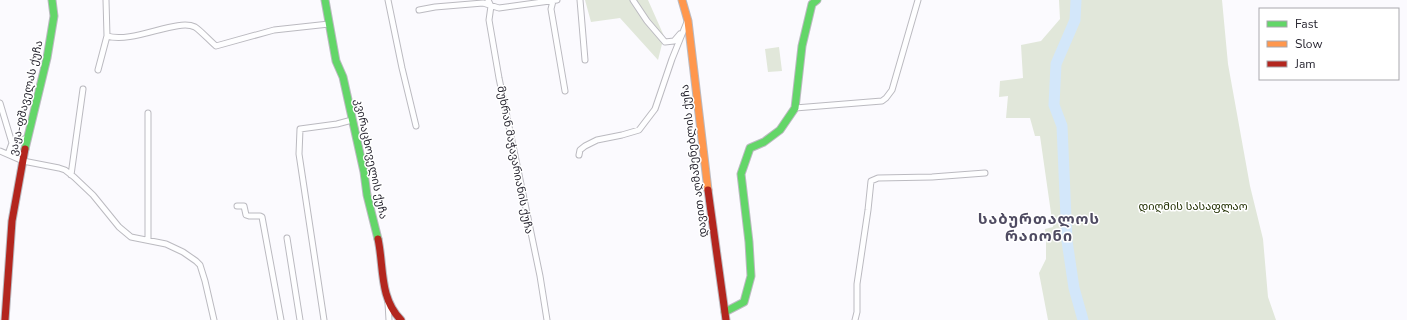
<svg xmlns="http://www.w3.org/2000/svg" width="1407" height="320" font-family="'Nunito Sans','Noto Sans Georgian',sans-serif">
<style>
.green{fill:#e1e7da}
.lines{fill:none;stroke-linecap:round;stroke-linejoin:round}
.river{stroke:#d3e7fa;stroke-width:11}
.street-casing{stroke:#bbbac0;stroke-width:7}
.fast-casing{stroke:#bbbac0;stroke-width:9}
.slow-casing{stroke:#bbbac0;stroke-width:9}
.jam-casing{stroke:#bbbac0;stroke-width:9}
.street{stroke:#fefeff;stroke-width:5}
.fast{stroke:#63d668;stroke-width:7}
.slow{stroke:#ff974d;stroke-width:7}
.jam{stroke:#b3261e;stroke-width:7}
.labels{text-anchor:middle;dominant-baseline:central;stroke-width:3;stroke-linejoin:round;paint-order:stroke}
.street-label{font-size:11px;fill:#282631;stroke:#fff}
.park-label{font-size:11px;fill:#202f01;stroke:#fff}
.district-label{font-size:15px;font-weight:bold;letter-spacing:1px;fill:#4f4b62;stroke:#fff}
</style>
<rect width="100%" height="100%" fill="#fbfafe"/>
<path class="green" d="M585 0H648L664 36 658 60 620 18 591 22Z
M1059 0H1222L1228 64 1250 186 1263 239 1268 297 1276 320H1048L1039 273 1046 259V239L1045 229 1053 227 1040 136H1035L1030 118H1006L1008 96 999 97 1000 81 1023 78 1021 45 1041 41 1060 19Z
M779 47 782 71 768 72 765 49Z"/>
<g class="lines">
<path class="river" d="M1076 0 1075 20 1056 64 1054 105 1062 126 1067 241 1074 288 1083 320"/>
<defs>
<path id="street" d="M388 0 402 68 416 126
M488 0 491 6 489 20 499 78 540 276 547 320
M580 0 585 60
M633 0 647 21 665 42 674 41 680 34
M553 1 551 9 565 91
M419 10 435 7 483 3 499 8 557 0
M107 36C133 44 177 18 195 27 200 30 211 42 216 46L274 30 329 24
M98 70 107 36 106 0
M0 103 12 143 27 138
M795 108 882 101 886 98 892 90 918 0
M148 113V240
M0 151 23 161 59 168 65 170 74 177 93 195 119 227 131 237 166 244 183 252 196 261 200 265 205 281 214 320
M8 154 12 143
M579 155 580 150 585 146 597 140 622 135 639 130 655 109 672 59 687 22
M71 175 83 89
M237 206H244L246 215 249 216H260L262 217 281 320
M287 238 300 320
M388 303 389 320
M324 320 299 154 300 129 337 124 352 120
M855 320 857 312V284L868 210 871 181 878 178 932 177 985 173"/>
<path id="fast" d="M325 0 336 61 343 77 364 172 367 195 378 239
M25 149 47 58 54 16 52 0
M725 312 744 302 751 276 749 242 741 174 750 148 764 142 780 130 795 108 802 46 812 4 817 0"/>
<path id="slow" d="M682 0 688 21 708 190"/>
<path id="jam" d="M708 190 726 320
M378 239C384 266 379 298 401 320
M5 320 12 221 25 149"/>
</defs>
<use href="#street" class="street-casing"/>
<use href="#fast" class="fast-casing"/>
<use href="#slow" class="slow-casing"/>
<use href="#jam" class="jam-casing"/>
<use href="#street" class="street"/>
<use href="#fast" class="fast"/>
<use href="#slow" class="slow"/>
<use href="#jam" class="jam"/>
</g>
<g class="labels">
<g class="street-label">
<text transform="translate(26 98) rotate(-77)">ვაჟა-ფშაველას ქუჩა</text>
<text transform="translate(371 159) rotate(78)">კვირაცხოველის ქუჩა</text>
<text transform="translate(515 160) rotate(79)">მუხრან მაჭავარიანის ქუჩა</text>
<text transform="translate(694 161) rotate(-97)">დავით აღმაშენებლის ქუჩა</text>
</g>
<g class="park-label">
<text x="1193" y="206">დიღმის სასაფლაო</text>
</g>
<g class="district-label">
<text x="1039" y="219">საბურთალოს<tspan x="1039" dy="17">რაიონი</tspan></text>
</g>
</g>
<rect x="1259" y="8" width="140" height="72" fill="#ffffff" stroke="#a9a8ad"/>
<rect x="1267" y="21" width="20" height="6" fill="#63d668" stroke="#a9a8ad"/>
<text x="1295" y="28" font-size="12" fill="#282631">Fast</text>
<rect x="1267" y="41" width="20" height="6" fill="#ff974d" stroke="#a9a8ad"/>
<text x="1295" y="48" font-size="12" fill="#282631">Slow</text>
<rect x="1267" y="61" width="20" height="6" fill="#b3261e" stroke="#a9a8ad"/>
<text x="1295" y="68" font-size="12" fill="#282631">Jam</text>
</svg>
